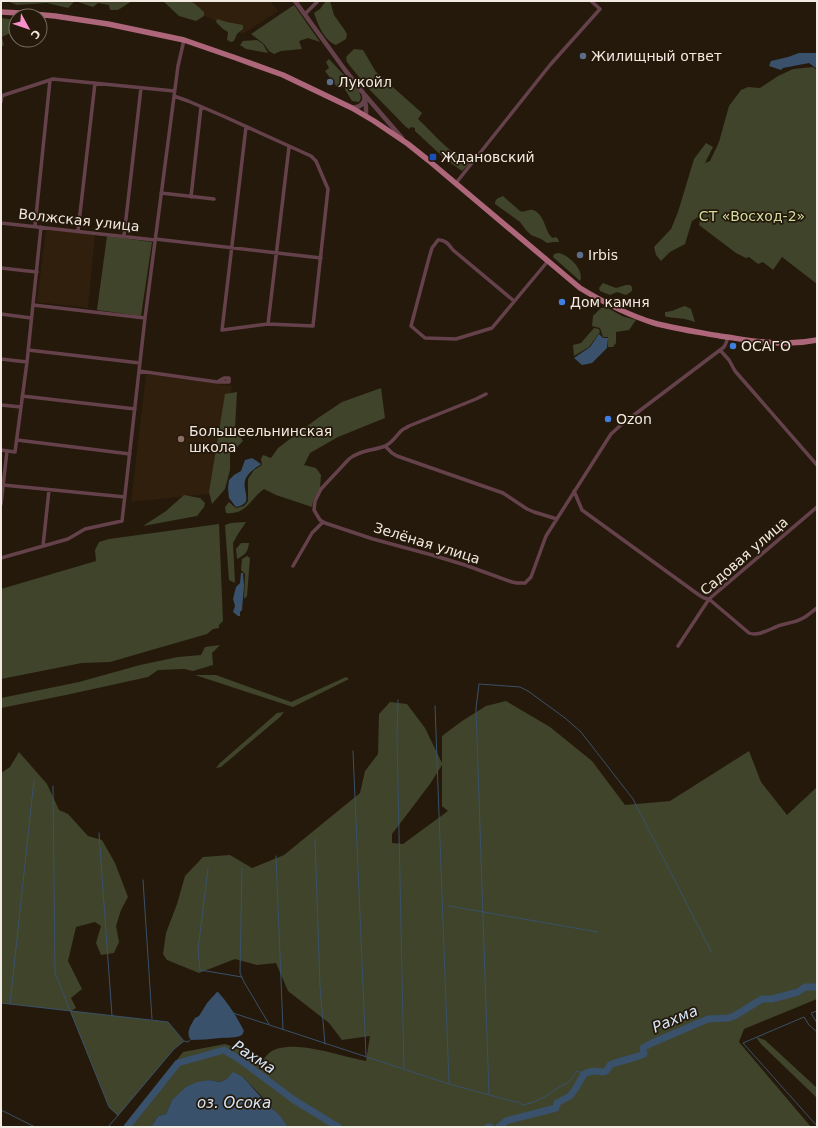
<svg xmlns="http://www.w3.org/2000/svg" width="818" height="1128" font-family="'DejaVu Sans',sans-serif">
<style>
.built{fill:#301f0c}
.green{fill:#3f442b;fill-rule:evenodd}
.water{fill:#39516a}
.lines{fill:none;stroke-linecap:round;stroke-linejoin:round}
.stream{stroke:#39516a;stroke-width:1}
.river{stroke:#39516a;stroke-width:7}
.minor{stroke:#65424b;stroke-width:3.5}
.tertiary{stroke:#65424b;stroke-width:4.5}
.primary{stroke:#ae677a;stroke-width:5.5}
.service-dot{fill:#5c6f8a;stroke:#25190b;stroke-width:1.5}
.transit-dot{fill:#1a4fb4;stroke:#25190b;stroke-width:1.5}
.shop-dot{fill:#3f7fe0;stroke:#25190b;stroke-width:1.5}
.education-dot{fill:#8d6e63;stroke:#25190b;stroke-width:1.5}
.labels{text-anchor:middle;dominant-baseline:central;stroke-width:3.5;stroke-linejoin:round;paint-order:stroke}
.poi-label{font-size:14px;fill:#f2e9e0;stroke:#25190b;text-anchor:start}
.park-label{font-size:14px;fill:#d1dda0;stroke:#25190b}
.street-label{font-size:14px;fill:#f2e9e0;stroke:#25190b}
.water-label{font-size:15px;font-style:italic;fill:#d4e6f9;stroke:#25190b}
</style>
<rect width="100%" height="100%" fill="#25190b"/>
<path class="built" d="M173 1H270L278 11 243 34Z
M46 229 95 235 88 308 37 302Z
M146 374 232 386 216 493 131 502Z"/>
<path class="green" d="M7 1H132L118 10H110L109 5 98 3 93 7 75 1 68 8 47 3 17 5Z
M163 1H189L194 3 204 12V16L196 21 179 16Z
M326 1H330L334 15 346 32 347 35 346 39 336 45C324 41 318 24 314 13L320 9Z
M294 5 320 42 308 38 299 41 302 49 281 51 274 54 269 51 264 44 251 34Z
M1 18 16 20 10 33 2 37 4 45 1 47Z
M217 19 227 22 243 25V29L237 34 234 41 231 42 227 40 228 32 223 29 216 22Z
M257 40 263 44 268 53 246 49 240 45 243 41Z
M354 49 363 50 376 72 422 113 418 119C431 131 445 148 460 157 463 160 468 159 472 161L462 171 445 159 415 131V128L411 127 409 129 406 127 366 86 347 62 346 57Z
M329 59 359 91 361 98 359 102 352 101 343 86 341 88 337 87 325 71 329 68 326 62Z
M813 67 817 70V284L782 257 773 270 763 262 758 264 749 257 746 258 736 253 699 225 701 215 692 221 685 244 670 252 661 261 656 255 654 247 671 229 678 212 694 159 706 143 713 147 705 163 710 161 719 142 729 106 741 90 748 87 760 88 778 76 793 69Z
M503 196 520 211C525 213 528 209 533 210 546 215 545 234 553 238L556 237 558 239 559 242H553L547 243 541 239 531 235 526 230 520 222 495 204C495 199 498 198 503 196Z
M107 236 152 242 141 316 97 310Z
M558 253C568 254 585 270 580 281L553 257 554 254Z
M603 283 616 288 626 285H630L632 287V291L626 295 617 292 610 295 600 291 599 288Z
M685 306 691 309 695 322 685 319 667 317 665 316V312C672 312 678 308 685 306Z
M606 307 622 316 636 320 629 330 616 332V343L613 347H608V337H603L600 328 592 326 593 316 601 308Z
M594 328 599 329 600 332 589 347 574 356 573 345 581 343Z
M381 388 385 418 338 437 310 453 304 465 316 468 321 475 320 488 313 501 312 507 276 495 264 489C250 499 247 515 226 513L225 507 229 502 236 508 244 506 248 501V479L254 470 262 465 261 459 263 455 271 458 278 448 318 418 342 402Z
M237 392 235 428 243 441 230 454V470L225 489 212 504 209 492 225 394Z
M184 495 200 498 205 503 204 507 197 516 143 526 166 511Z
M246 522 238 534 233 543 235 583 229 580 225 525 231 523Z
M219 524 223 621 219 625V628L213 629 207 634 110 662 82 663 1 679V589L96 561 95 550 99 542 109 539Z
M241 543H249C248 552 245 555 237 559L236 549Z
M247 556 250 558 247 596 244 599 245 574 241 570 242 559Z
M220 645 212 653 213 665 193 671 184 669 158 670 148 677 66 695 1 708V698L79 682 140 665 178 657 201 655 205 647Z
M195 675H216L291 702 346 677 349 679 293 707Z
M506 701 550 727 592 761 625 805 670 801 749 751 761 782 787 815 817 787V999L744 1029 739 1042 811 1127H288C275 1109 258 1093 243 1077L228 1078 220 1082 210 1080 172 1100 166 1114 158 1116 151 1127H127L150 1098 158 1084 183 1052 225 1044 239 1049 264 1065 262 1062C264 1059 266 1056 268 1054 288 1036 341 1057 366 1061L370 1036 342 1040 329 1023 288 991 276 963 257 965 235 959 199 973 167 960 163 954 166 933 177 904 185 876 203 857 230 855 252 868 284 855 360 793 365 771 378 754 379 714 390 702 407 704 425 728 442 763V736L462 721 486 706ZM442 765V806L448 811 403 844 392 843V834L430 784Z
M284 712 280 717 221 767 216 768 220 763 277 713Z
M19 752 47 784 59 810 68 814 88 836 102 840 115 863 128 897 121 910 116 926 119 942 114 953 101 955 96 943 101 926 95 922 76 927 68 961 82 989 71 998 76 1008 71 1011 168 1022 184 1041 174 1049 118 1116 109 1107 70 1011 1 1003V773L10 767Z
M756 1037 765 1040 817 1088V1098L761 1044Z"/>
<path class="water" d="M799 53H817V69L809 63 783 68 781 70 769 66 771 61 788 57Z
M599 334 603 338H608L607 348 592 363 582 365 574 358 590 347Z
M252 458 261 464 260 465C254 469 249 472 246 478 240 490 256 503 236 507L229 498 228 488 229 480 234 475 241 471 245 460Z
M241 573H243L244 586 242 610 240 612V616H238L233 612 235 606 233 599 236 587 240 583Z
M217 992H218C229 1004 237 1017 244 1031L242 1035C235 1039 228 1037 220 1038 210 1039 201 1040 191 1040 185 1033 191 1025 195 1018L199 1016 207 1003Z
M233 1072 243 1077 260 1096 281 1117 288 1127H151L158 1116 166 1114 172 1100 186 1087 197 1082 210 1080 220 1082 228 1078Z"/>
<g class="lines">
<path class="stream" d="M398 700 397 737 404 1069
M435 706 449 1083
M353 751 366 1056
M53 786 55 973 109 1107 118 1115
M99 833 112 1016
M315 839 320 987 325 1044
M276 856 283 1029
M242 868 240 973 244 982 269 1024
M208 869 198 950 200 970 242 977
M143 880 152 1019
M449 906 598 932
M1 1003 168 1022 183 1040
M10 1004 34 780
M817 1011 811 1013 817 1023
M233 1013 449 1084 515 1102H519L523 1105 534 1102 546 1096 559 1087 569 1082 577 1071 584 1074
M817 1032 809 1025 804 1017 743 1043 817 1126
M489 1095 476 708 479 684 520 687 528 691 565 718 581 732 633 799 712 953
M1 1110 35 1127
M108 1127 174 1049 184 1041 188 1042 190 1040"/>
<path class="river" d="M127 1127 178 1063 224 1050 239 1059 294 1100 338 1127
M488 1127H490
M499 1127 506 1121 556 1108 557 1103 570 1096 576 1088 584 1074C587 1073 591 1071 594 1071 602 1071 605 1076 610 1065 621 1060 633 1059 644 1054L643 1048 652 1043 708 1019 729 1018 736 1015 762 999H772L798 992 805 987H817"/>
<path class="minor" d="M305 14 318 1
M1 96 53 79 174 91
M174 96 188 101 223 116 311 156 316 161 328 189 313 326 268 324 222 330 246 127
M1 102 2 96
M456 183 550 65 600 9 591 1
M161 193 214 199
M191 197 201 107
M1 223 155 240
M35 226 50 80
M78 231 95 83
M124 236 141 88
M155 239 321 258
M1 268 37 272
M514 301 453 250C449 245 445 239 438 240L432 248 429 258 411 326 425 338 456 339 492 328 548 261
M33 305 145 318
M1 314 31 318
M268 324 289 147
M28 350 140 363
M720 350 729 360 735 371 756 395 817 465
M1 359 27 362
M139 371 217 382H229V378H224L217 382
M486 394 476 399 409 426C406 428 403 429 401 431 396 436 392 443 385 446 372 451 360 450 349 459L321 489 315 501 314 510 320 520 325 523 373 539 432 555 465 565 512 582 517 583H525L531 577 546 536 611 434 622 424 724 347 726 343 728 337
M22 396 135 409
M1 405 21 407
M17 440 130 454
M385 446 392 453 397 456 503 493 527 509 534 512 557 519
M1 450 15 452 27 362 41 227
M3 485 125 497
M574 491 582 510 699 595 704 598 709 599 749 633C759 637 771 628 781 625 787 623 793 623 799 620 806 618 811 612 817 608
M1 504 7 451
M43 546 49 490
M1 558 68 539 85 529 122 521 145 318 178 66 184 40
M293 566 312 533 323 522
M678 646 709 599 817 507"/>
<path class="tertiary" d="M295 1 345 70 364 94 402 138
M364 95 366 107V116
M352 108C359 107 362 106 365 99"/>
<path class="primary" d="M1 12 20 13 55 16 108 24 184 40 236 58 283 75 352 108 374 121 408 144 428 160 580 288C603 302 628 315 654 323 676 329 698 332 720 336 742 339 765 344 787 343 797 343 807 342 817 340"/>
</g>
<g class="service-dot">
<circle cx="583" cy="56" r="4"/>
<circle cx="330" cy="82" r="4"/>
<circle cx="580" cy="255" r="4"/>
</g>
<rect class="transit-dot" x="429" y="153" width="8" height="8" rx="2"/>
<g class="shop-dot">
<circle cx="562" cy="302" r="4"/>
<circle cx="733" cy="346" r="4"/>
<circle cx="608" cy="419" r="4"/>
</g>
<circle class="education-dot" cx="181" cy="439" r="4"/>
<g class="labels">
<g class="poi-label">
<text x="591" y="56">Жилищный ответ</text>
<text x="338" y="82">Лукойл</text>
<text x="441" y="157">Ждановский</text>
<text x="588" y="255">Irbis</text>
<text x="570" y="302">Дом камня</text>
<text x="741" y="346">ОСАГО</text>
<text x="616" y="419">Ozon</text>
<text x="189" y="431">Большеельнинская<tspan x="189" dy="16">школа</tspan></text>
</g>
<g class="park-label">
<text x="752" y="216">СТ «Восход-2»</text>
</g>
<g class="street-label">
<text transform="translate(79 220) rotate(6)">Волжская улица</text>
<text transform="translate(427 543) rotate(17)">Зелёная улица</text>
<text transform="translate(744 556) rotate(-41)">Садовая улица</text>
</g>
<g class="water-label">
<text transform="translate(675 1019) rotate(-23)">Рахма</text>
<text transform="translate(254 1057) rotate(33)">Рахма</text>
<text x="234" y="1103">оз. Осока</text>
</g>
</g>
<rect width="818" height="1128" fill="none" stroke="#f2e9e0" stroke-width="4"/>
<g transform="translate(28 28) rotate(130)"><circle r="19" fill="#25190b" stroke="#776c60"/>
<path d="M0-3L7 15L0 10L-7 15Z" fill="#f890cb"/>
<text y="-6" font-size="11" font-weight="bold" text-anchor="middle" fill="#f2e9e0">С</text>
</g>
</svg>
